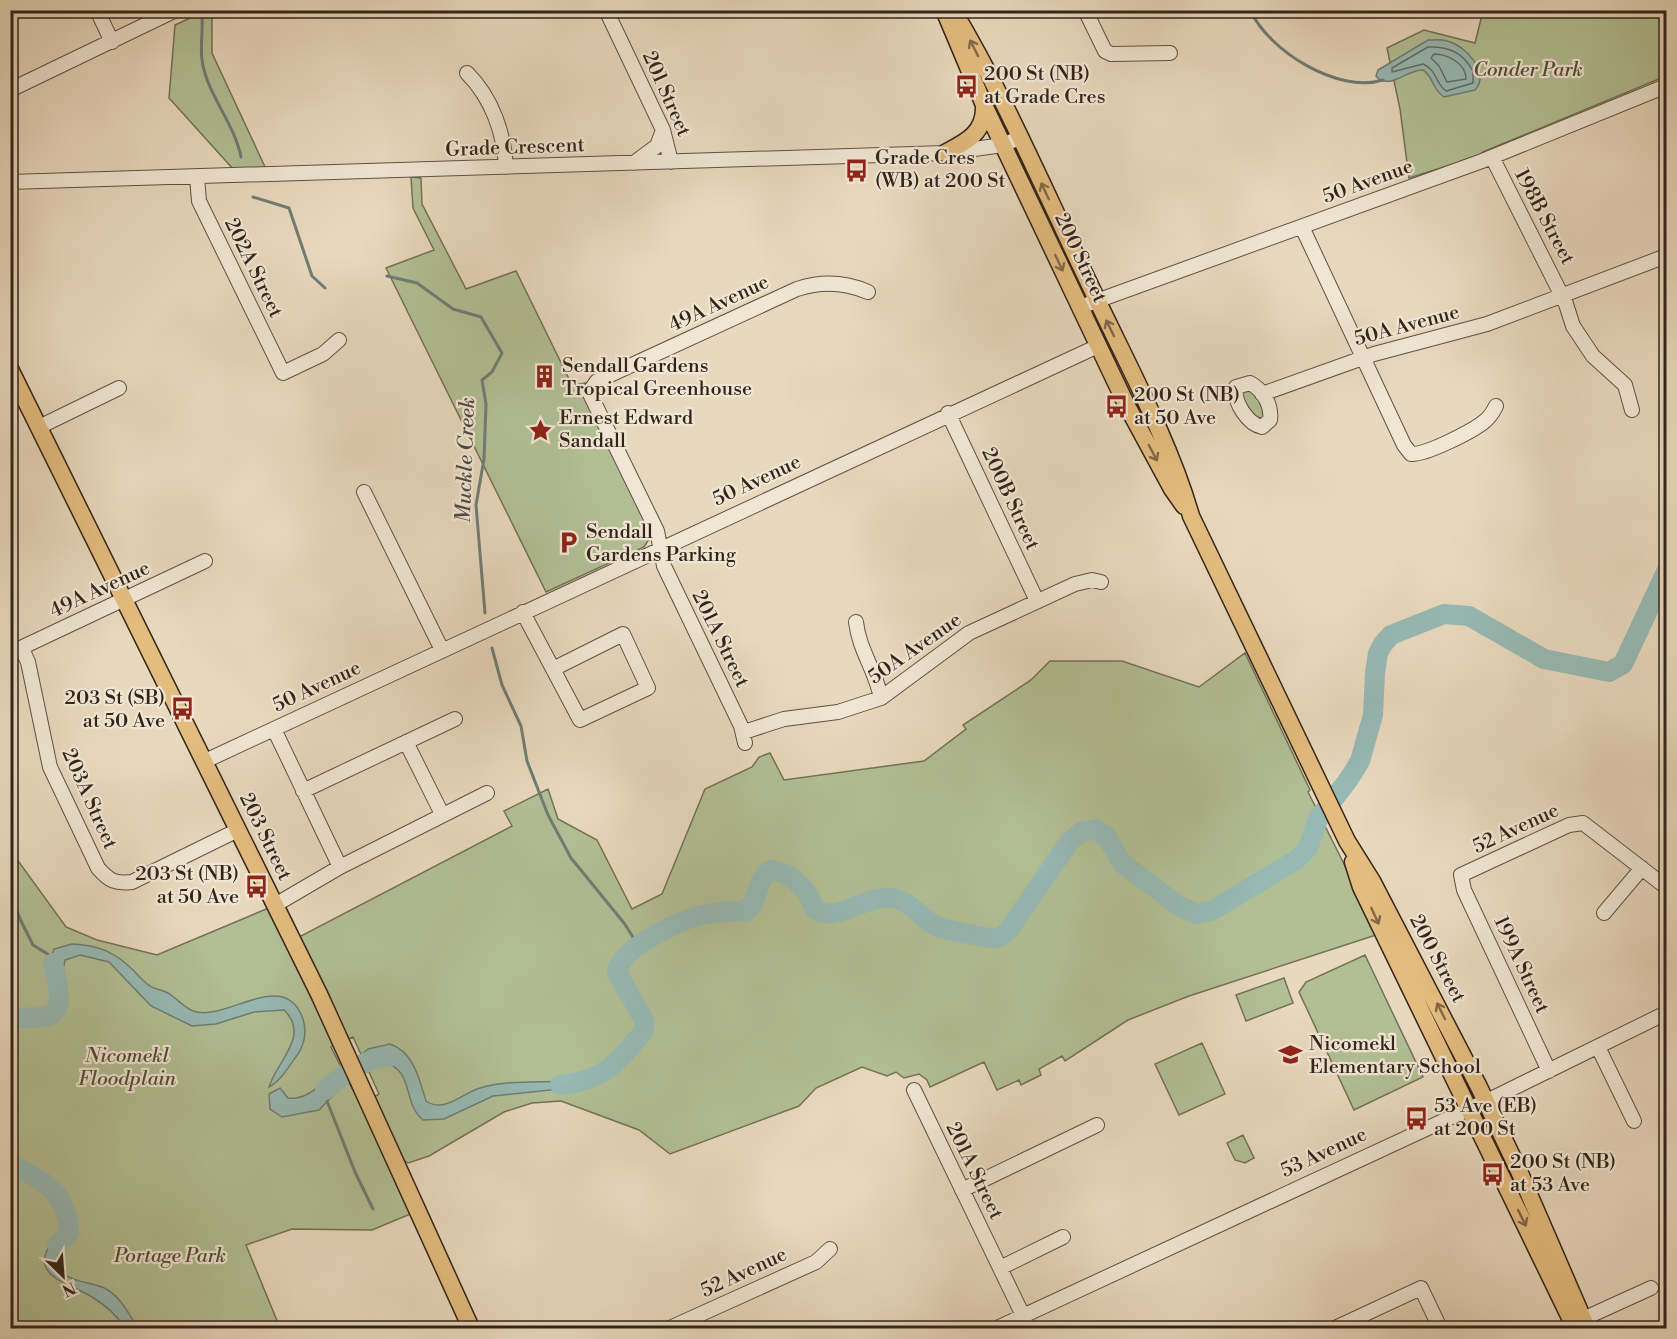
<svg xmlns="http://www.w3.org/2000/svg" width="1677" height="1339" font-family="'Libre Bodoni',serif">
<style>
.green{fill:#b2bf94;stroke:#727257;stroke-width:1.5}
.water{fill:#97b9b4;stroke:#6f7d76;stroke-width:1.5}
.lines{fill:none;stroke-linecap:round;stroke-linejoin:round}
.shore{stroke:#656e67;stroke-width:1.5}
.stream{stroke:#6f7d76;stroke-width:3}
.river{stroke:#97b9b4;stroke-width:20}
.minor-casing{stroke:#605143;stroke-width:16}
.major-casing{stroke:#33241a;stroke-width:19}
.minor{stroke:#f0e6d4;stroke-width:14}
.major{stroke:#e4bc7e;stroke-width:16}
.oneway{stroke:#836847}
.labels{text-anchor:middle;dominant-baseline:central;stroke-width:4.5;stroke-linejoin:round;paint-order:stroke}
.park-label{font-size:20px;font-style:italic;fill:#534b38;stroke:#f0e6d4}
.poi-label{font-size:20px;fill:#33241a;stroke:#f0e6d4;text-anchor:start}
.street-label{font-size:20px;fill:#33241a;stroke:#f0e6d4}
.water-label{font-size:21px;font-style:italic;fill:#4c4940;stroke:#f0e6d4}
</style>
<rect width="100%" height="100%" fill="#e8d8bd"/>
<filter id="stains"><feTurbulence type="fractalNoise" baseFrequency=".00333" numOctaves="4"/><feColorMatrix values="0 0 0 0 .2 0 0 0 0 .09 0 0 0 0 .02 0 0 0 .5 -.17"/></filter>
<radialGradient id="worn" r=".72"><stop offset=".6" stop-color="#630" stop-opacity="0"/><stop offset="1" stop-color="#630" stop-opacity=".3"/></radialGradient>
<path class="green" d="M205 11H212V53L266 169 234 170 169 98 175 25Z
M1483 11H1666V76L1483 152 1479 156 1409 178 1400 109 1387 48 1424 30 1475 43Z
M411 177 421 178 422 204 466 289 516 271 572 385 586 383 584 387 650 528 651 536 644 547 546 592 386 268 434 250 413 208Z
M1248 389C1261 394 1264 406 1263 418L1253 417 1241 394Z
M1245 653 1310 790 1308 792 1379 934 1189 996 1128 1020 1065 1061 1062 1056 1039 1069 1041 1075 1021 1085 1019 1080 997 1090 984 1062 930 1087 927 1080 919 1074 904 1078 896 1072 887 1076 862 1067 816 1088 799 1106 670 1154 639 1130 561 1101 532 1103 504 1112 429 1156 408 1163 402 1159 374 1097 379 1094 353 1037 347 1040 297 938 512 826 504 811 548 789 558 819 597 840 632 909 662 894 705 789 752 767 759 757 770 753 784 780 924 761 966 729 963 725 1031 680 1050 661H1122L1199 687Z
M10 840 16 858 66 927 97 940 157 955 271 907 337 1044 331 1047 415 1212 372 1230 292 1229 246 1245 280 1328H11Z
M1365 955 1423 1077 1354 1110 1299 992 1306 982Z
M1284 978 1293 1003 1246 1021 1236 995Z
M1202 1043 1225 1094 1179 1115 1155 1064Z
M1243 1135 1254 1158 1245 1163 1235 1160 1227 1143Z"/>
<path class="water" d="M1428 40C1434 40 1441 39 1447 41 1465 45 1491 73 1475 90L1444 97C1431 88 1434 77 1423 70 1407 70 1395 86 1380 80L1376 76 1378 70Z
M72 944C98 945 115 952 133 970 138 975 144 982 150 986 156 990 165 990 171 995 178 1000 184 1007 193 1011 226 1023 284 966 303 1019 307 1032 305 1043 298 1054 289 1066 281 1081 269 1087 276 1062 311 1036 284 1010L254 1012 216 1024 192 1026 151 1006 109 962 80 955 65 960 59 989H51L50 961 54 949Z
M390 1044C414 1052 419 1079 426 1101 443 1113 461 1095 477 1089 510 1078 548 1084 583 1080L588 1086 493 1096 444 1119 423 1120C402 1103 415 1071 384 1062L367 1068 361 1055 368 1049Z
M341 1069 347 1081 319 1110 282 1117 270 1109 269 1094 280 1088 288 1098C310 1101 324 1079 341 1069Z
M75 1220 73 1237 64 1245 58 1256C56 1286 92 1279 108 1290 122 1299 130 1316 138 1328H125C116 1314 106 1306 92 1297 75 1285 27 1277 51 1244 55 1239 61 1238 65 1233L66 1225Z"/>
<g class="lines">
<path class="shore" d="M1428 47C1449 46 1463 53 1473 71V83L1446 91C1435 83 1437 70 1423 64L1392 72V68Z
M1434 54C1447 54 1466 63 1466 79L1447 82 1439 66 1431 58Z"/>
<path class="stream" d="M1250 10C1269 51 1338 94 1383 80
M202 17C203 31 200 47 202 60 207 95 234 122 241 157
M253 197 289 208 312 276 325 288
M387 276 417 283 453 309 481 317 502 353 492 372 482 380 486 404 484 459 476 505 485 613
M492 648 502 685 521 726 527 761 548 815 571 858 624 923 638 945
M10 892 20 919 33 945 54 958
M327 1101 355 1172 373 1209"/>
<path class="river" d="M10 1019C22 1017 33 1018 44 1017 69 1013 56 979 53 963
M560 1085C606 1080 615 1064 644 1031V1020L617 973C617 950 678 921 699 916 715 911 730 912 746 911 760 900 755 879 771 870 791 872 809 890 814 908 837 927 867 890 897 899 913 904 923 920 938 927 942 929 987 938 992 938 999 939 1004 935 1008 931L1070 841 1081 832 1095 829 1106 836 1123 864 1179 906 1197 914 1213 910 1296 860 1308 848 1318 819 1349 779 1360 761 1373 715 1375 673 1378 653 1383 644 1391 635 1444 614 1469 616 1544 659 1609 672 1623 664 1666 572
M325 1090C342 1075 366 1057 390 1057
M10 1164C44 1181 67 1191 69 1233L57 1245"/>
<defs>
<path id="minor" d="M97 10 112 42
M606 10 663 130 671 162
M1085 10 1105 51 1111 54 1170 53
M467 73C492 98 504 133 506 167
M10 90 176 10
M1492 157 1566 304 1573 326 1593 356 1625 385 1632 410
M634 163 657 146 663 130
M197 177 199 201 283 373 323 354 339 340
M10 182 945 153 1003 145 1019 138
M1302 227 1404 445 1411 454C1426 455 1473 431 1485 421 1490 417 1493 412 1496 406
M1080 307 1482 161 1666 86
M1250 383C1263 390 1272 405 1270 420L1262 427C1248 424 1233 402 1236 387Z
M1262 394 1374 354 1487 324 1666 256
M948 413 1037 601
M39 427 119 388
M364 492 442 650
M523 612 528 622 580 720 648 688 623 634 553 669
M856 622C859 650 876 671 881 698
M22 649 28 662 50 767 98 868C109 881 116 884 132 882L238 830
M10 653 205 561
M274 729 340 867
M744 732 784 719 838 712 881 698 969 633 1075 584 1092 580 1101 582
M406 742 442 814
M745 743 741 726 664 566 657 531 589 392 597 381 797 289C821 281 845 282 868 292
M205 761 1098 346
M303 791 455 719
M275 905 340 867 487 793
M1604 913 1642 868
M1598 1047 1634 1121
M1549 1071 1464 890 1461 875 1569 825 1583 823 1666 887
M914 1090 1029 1328
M962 1190 1097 1125
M1000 1268 1063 1237
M1574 1323 1651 1288
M670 1328 816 1262 830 1249
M997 1328 1497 1096 1666 1013
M1335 1328 1421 1288 1440 1328"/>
<path id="major" d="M944 10 984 105 1080 307 1127 406 1172 489 1184 506
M953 10C1005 97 1045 192 1089 283 1123 356 1169 439 1191 516L1347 841 1372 881 1479 1087 1519 1171 1587 1328
M945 153C966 142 985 133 984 106
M10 369 319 994 471 1328
M1353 862 1361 887 1575 1328"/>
</defs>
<use href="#minor" class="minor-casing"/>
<use href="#major" class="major-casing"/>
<use href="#minor" class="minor"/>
<use href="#major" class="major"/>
</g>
<defs><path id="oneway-shaft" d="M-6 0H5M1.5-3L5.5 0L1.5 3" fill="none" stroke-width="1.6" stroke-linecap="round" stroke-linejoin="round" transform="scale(1.5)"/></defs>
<g class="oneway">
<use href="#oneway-shaft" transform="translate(974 48) rotate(-117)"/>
<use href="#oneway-shaft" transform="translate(1045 191) rotate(-115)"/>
<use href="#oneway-shaft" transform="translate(1059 263) rotate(65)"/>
<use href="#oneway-shaft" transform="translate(1110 328) rotate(-116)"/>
<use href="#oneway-shaft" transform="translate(1153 453) rotate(62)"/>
<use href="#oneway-shaft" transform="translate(1375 916) rotate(65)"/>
<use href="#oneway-shaft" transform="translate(1441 1011) rotate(-116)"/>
<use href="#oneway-shaft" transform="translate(1522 1218) rotate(64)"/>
</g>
<defs>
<symbol id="bus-bare" viewBox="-9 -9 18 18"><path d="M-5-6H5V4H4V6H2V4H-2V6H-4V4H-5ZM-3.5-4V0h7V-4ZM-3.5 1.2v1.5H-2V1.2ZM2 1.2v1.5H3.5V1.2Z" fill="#8f2418" stroke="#f0e6d4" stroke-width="2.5" paint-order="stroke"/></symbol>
<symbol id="building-bare" viewBox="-9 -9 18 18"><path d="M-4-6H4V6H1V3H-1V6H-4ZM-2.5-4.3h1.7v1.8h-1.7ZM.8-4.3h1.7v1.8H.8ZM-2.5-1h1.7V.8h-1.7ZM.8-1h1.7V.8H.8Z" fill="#8f2418" stroke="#f0e6d4" stroke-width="2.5" paint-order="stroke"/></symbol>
<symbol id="sight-bare" viewBox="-9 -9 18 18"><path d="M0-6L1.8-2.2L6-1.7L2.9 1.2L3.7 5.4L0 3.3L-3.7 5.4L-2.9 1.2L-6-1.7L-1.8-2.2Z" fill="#8f2418" stroke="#f0e6d4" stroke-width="2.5" paint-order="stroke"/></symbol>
<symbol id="parking-bare" viewBox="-9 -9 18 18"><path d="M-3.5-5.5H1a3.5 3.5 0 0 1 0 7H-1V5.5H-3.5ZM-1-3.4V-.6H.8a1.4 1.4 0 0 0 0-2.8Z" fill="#8f2418" stroke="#f0e6d4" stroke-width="2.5" paint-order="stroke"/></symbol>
<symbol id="school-bare" viewBox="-9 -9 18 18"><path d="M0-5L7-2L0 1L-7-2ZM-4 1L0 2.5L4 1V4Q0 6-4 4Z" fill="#8f2418" stroke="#f0e6d4" stroke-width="2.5" paint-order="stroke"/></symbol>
</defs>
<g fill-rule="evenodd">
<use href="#bus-bare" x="950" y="70" width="33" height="33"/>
<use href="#bus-bare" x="840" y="154" width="33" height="33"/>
<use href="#building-bare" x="528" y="360" width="33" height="33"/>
<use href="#bus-bare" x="1100" y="390" width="33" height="33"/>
<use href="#sight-bare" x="524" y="414" width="33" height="33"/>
<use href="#parking-bare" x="552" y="526" width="33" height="33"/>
<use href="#bus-bare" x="166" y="692" width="33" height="33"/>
<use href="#bus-bare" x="240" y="870" width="33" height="33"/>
<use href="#school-bare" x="1274" y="1038" width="33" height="33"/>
<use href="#bus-bare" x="1400" y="1102" width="33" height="33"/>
<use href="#bus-bare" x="1476" y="1158" width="33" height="33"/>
</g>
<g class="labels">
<g class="park-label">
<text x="1528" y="70">Conder Park</text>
<text x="127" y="1056">Nicomekl<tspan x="127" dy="23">Floodplain</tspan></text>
<text x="170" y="1256">Portage Park</text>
</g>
<g class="poi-label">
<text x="984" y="74">200 St (NB)<tspan x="984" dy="23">at Grade Cres</tspan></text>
<text x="875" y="158">Grade Cres<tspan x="875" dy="23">(WB) at 200 St</tspan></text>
<text x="562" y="366">Sendall Gardens<tspan x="562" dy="23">Tropical Greenhouse</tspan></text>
<text x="1134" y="395">200 St (NB)<tspan x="1134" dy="23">at 50 Ave</tspan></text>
<text x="559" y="418">Ernest Edward<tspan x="559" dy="23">Sandall</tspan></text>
<text x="586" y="532">Sendall<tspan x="586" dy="23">Gardens Parking</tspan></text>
<text x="165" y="698" text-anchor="end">203 St (SB)<tspan x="165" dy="23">at 50 Ave</tspan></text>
<text x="239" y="874" text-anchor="end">203 St (NB)<tspan x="239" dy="23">at 50 Ave</tspan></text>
<text x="1309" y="1044">Nicomekl<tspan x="1309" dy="23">Elementary School</tspan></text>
<text x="1434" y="1106">53 Ave (EB)<tspan x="1434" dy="23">at 200 St</tspan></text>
<text x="1510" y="1162">200 St (NB)<tspan x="1510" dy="23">at 53 Ave</tspan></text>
</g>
<g class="street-label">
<text transform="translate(666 94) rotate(66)">201 Street</text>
<text transform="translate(515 148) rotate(-2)">Grade Crescent</text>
<text transform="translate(1368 182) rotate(-20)">50 Avenue</text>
<text transform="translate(1544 217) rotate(62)">198B Street</text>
<text transform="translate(1080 258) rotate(65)">200 Street</text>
<text transform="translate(253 268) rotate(64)">202A Street</text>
<text transform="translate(719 304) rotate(-25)">49A Avenue</text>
<text transform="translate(1407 326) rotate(-15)">50A Avenue</text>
<text transform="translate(757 481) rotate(-25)">50 Avenue</text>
<text transform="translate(1010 499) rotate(65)">200B Street</text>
<text transform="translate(100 590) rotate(-25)">49A Avenue</text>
<text transform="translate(720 639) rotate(64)">201A Street</text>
<text transform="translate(915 649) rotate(-35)">50A Avenue</text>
<text transform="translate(317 687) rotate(-25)">50 Avenue</text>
<text transform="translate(89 799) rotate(66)">203A Street</text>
<text transform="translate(1516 829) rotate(-25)">52 Avenue</text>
<text transform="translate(265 837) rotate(64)">203 Street</text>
<text transform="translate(1437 959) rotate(62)">200 Street</text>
<text transform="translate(1521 965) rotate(65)">199A Street</text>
<text transform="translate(1324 1153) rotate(-25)">53 Avenue</text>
<text transform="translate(974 1171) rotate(64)">201A Street</text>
<text transform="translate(744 1273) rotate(-25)">52 Avenue</text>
</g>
<g class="water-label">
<text transform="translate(466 460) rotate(-88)">Muckle Creek</text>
</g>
</g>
<rect width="1677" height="1339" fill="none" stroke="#e8d8bd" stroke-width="36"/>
<rect x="12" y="12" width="1653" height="1315" fill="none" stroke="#33241a" stroke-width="3"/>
<rect x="18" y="18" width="1641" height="1303" fill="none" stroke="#33241a" stroke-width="1.5"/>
<g transform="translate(63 1276) rotate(155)" stroke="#f0e6d4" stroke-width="4.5" paint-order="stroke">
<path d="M0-4.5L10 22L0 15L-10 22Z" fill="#33241a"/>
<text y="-9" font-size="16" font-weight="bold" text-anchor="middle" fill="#33241a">N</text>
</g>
<rect width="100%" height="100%" filter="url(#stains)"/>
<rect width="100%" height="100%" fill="url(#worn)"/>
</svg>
